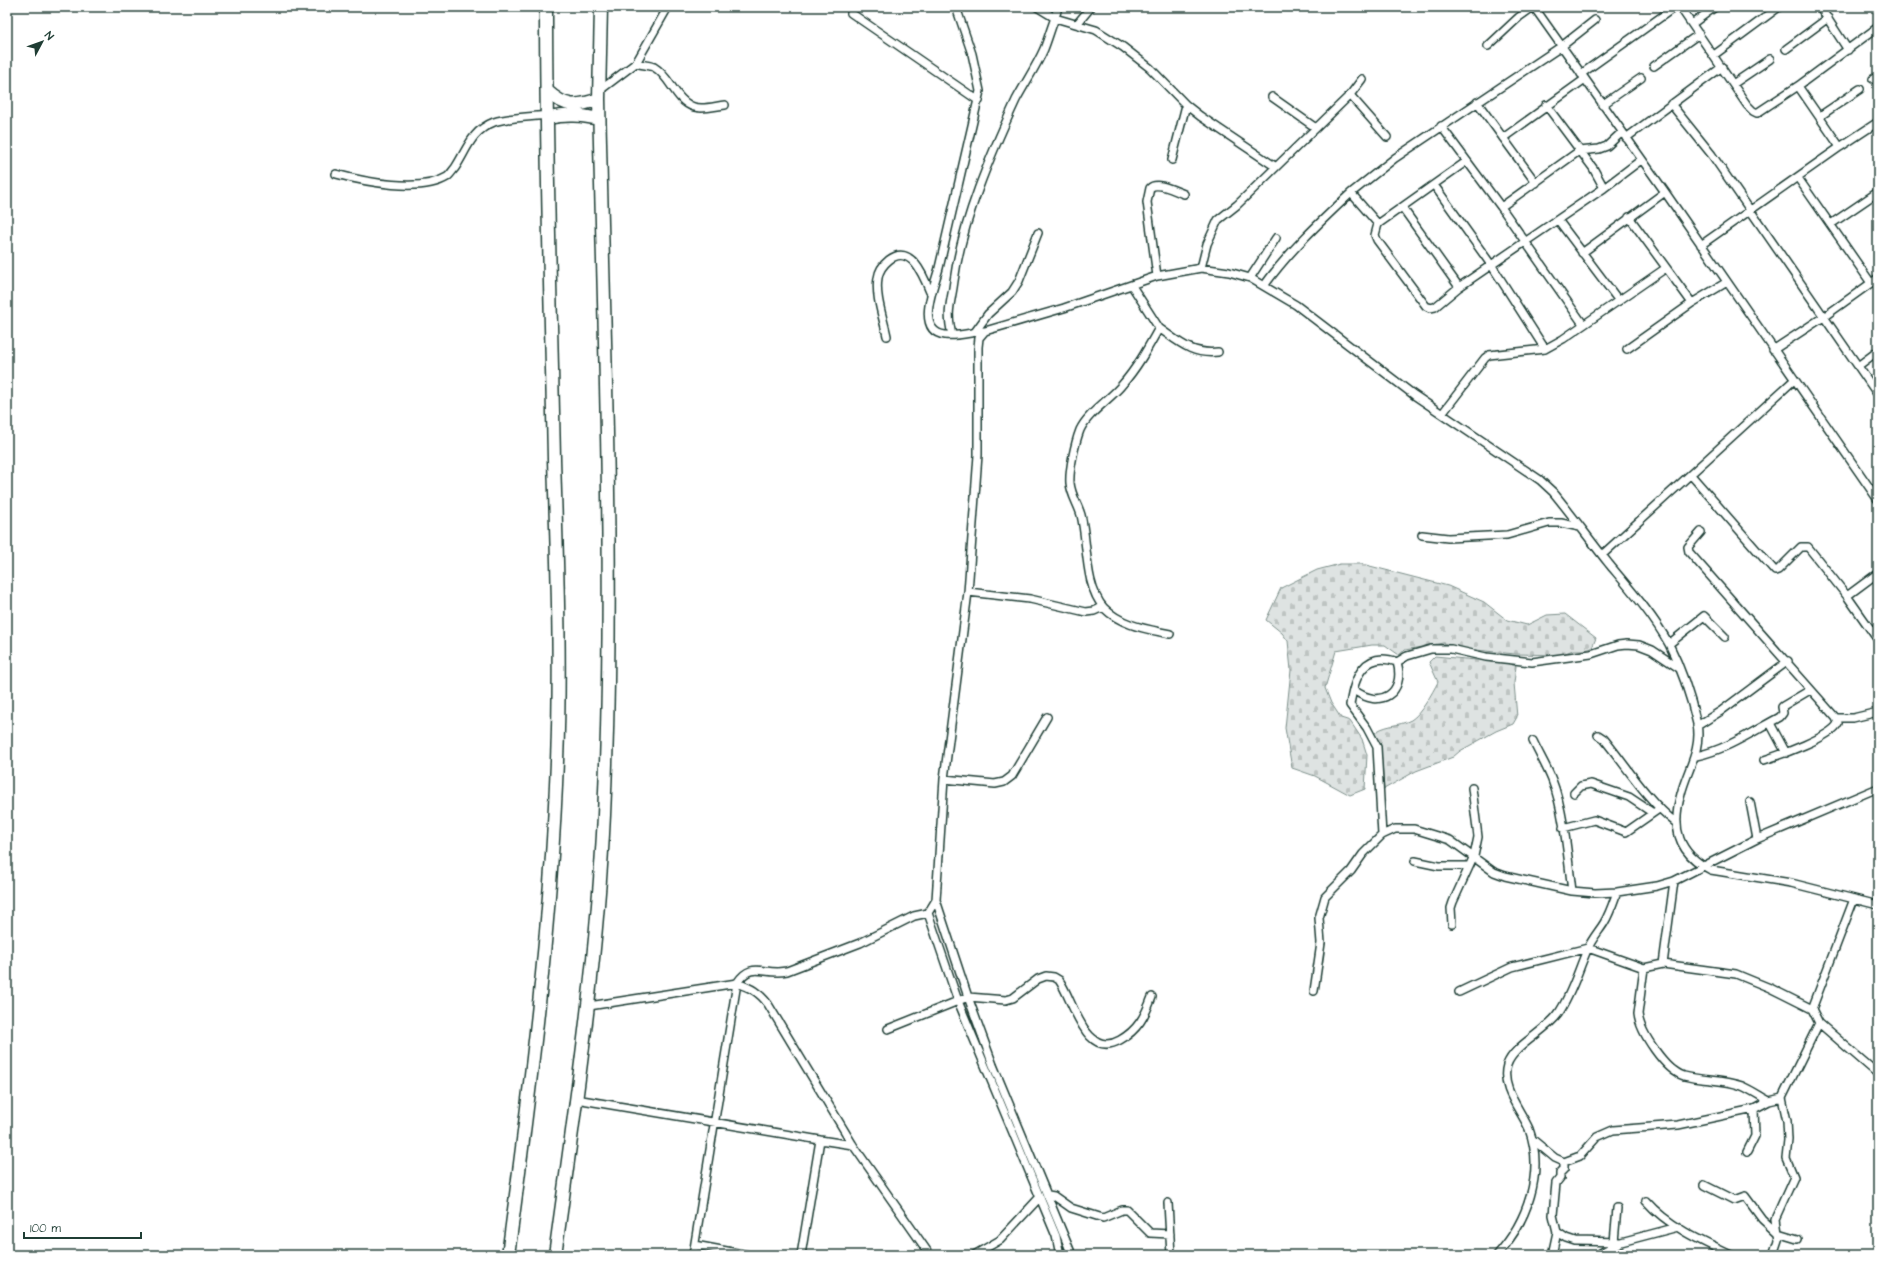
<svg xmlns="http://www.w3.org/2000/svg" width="1885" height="1262" viewBox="0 0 1885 1262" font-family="'Architects Daughter',sans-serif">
<defs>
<pattern id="cemetery-stones" width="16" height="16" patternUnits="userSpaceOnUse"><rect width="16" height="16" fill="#dee3e2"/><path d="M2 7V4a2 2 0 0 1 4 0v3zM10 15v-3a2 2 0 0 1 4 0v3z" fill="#bec4c2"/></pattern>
</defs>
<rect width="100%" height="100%" fill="#fff"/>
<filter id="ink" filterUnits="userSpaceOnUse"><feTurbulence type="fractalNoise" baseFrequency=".025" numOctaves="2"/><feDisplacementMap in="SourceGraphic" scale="8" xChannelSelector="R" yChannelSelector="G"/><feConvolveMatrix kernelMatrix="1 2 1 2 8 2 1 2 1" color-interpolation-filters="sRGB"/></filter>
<g filter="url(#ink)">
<path fill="url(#cemetery-stones)" stroke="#7e908b" d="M1340 564H1362L1448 586 1484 602 1507 620 1527 625 1547 615 1565 614 1596 638 1592 648 1585 650H1573L1560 655 1515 654 1466 649 1443 643 1405 650 1399 655 1385 645H1372L1336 651 1325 688 1331 703 1341 718 1350 721 1362 739 1367 755 1365 789 1350 795 1315 776 1292 768 1285 728 1291 670 1288 641 1282 633 1266 620 1281 588 1317 570Z
M1435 656 1506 663 1516 666 1514 683 1517 717 1513 724 1496 731 1460 751 1453 757 1416 771 1384 789 1381 753 1374 734C1381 725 1400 726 1411 720 1421 714 1432 693 1438 682L1429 662Z"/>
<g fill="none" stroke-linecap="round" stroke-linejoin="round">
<defs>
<path id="minor" d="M956 7 972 54 980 91 939 268C935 284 914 331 945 335 957 337 972 332 985 331
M1037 7 1055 18 1058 7
M1534 7 1665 192 1878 500
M1680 7 1747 105 1753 111 1757 113 1798 86 1878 27
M1820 7 1848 50
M851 13 979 101
M1077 24 1091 7
M1692 24 1715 7
M1488 46 1519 17 1533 7
M1786 49 1828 18
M1714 55 1779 7
M636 63C641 65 649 65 654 67 671 77 675 101 694 107 703 110 715 106 725 105
M1654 66 1699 34
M1581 74 1675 7
M1873 79 1878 76
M1733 84 1770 59
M1798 86 1840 147
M599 91 636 63 668 7
M1350 95 1387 137
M1272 97 1316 128
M1477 102 1536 183
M1671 104 1712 155 1878 395
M1546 105 1593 168 1604 188
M1602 105 1641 78
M1820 116 1860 89
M1441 126 1501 207 1583 324
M1503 138 1585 79
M1626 138 1722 67
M1172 160 1186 105
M1467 161 1378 224 1351 193 1395 158 1562 46 1595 20
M1276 167 1350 95 1362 79
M336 174C365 182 421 193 447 177 450 175 453 170 455 168 467 150 471 131 494 122 509 117 532 117 548 115
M1798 178 1871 283
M1434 185 1492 266 1545 349
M1402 207 1459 287
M1501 207 1579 151 1599 149 1607 146 1622 132
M1629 217 1692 303
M1558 220 1619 301
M1378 224 1375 235 1377 240 1426 306 1430 308 1435 307 1459 287 1604 188 1641 160
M1831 224 1878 192
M1701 245 1840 147 1878 122
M1582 253 1665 192
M1157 276 1147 202 1150 188C1157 181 1175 191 1184 194
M1250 278 1276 238
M1132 286 1159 328C1148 348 1137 368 1121 386 1110 399 1087 414 1080 430 1075 443 1069 470 1070 483 1071 495 1078 504 1081 515 1088 542 1084 586 1104 608 1122 626 1147 629 1170 634
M1264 286C1289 251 1320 222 1351 193
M1159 328C1179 342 1192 355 1218 352
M975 332 988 314 1012 292 1019 281 1038 233
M952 335C946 310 951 305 954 281 962 221 991 154 1016 100 1025 83 1036 67 1044 49 1048 39 1051 28 1055 18L1096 30 1123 47 1150 68 1186 105 1200 116 1276 167 1237 205 1218 220 1207 244 1201 268
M887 336C883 317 875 296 878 278 879 270 884 264 889 260 911 243 924 277 930 292
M1627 349 1692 303 1727 282
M1773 350 1825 316 1878 278
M1858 366 1878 351
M1442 414 1485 358 1489 355 1545 349 1563 339 1666 268
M1691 475 1775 571 1778 570 1801 547H1808L1847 596 1878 640
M1701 532 1688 547 1689 552 1836 718 1838 723C1832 737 1780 755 1764 760
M1422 535 1448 538 1507 535 1549 523H1561L1580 527
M1602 555 1794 380
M968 592 1030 599 1086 612 1094 611 1103 607
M1847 596 1878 573
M1669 644 1704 616 1725 637
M1397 662 1407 656 1431 649H1451L1486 657 1532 662 1591 654 1618 645 1627 644 1639 645 1652 650 1679 668
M1354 690C1380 710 1406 693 1397 662
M1836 718H1853L1878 712
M1770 723 1786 753
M1697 726 1721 711 1788 661
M1598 735 1604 739C1627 767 1647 800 1675 822
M1533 741C1539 754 1547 767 1552 780 1564 810 1568 859 1572 891
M1696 756C1726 750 1752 732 1780 717L1783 713 1782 707 1783 706 1810 690
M944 779 995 784 1004 782 1012 776 1047 717
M1574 793 1581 786 1591 784 1629 797 1653 813
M1750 802 1757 839
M1563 828 1594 820 1626 832 1659 809
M1382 835 1377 747 1367 728 1350 705C1354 678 1364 650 1397 662
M1415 861 1439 866H1469
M1674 881 1663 964 1736 974 1770 988 1812 1009 1819 1023 1878 1074
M928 913 958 1001 1056 1236 1060 1255
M1452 924 1451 908 1453 902 1474 856 1478 837 1472 788
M1644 968 1638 1014C1640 1032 1665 1070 1684 1076 1703 1081 1723 1079 1742 1086 1751 1090 1760 1096 1769 1101L1782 1098
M1314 991 1321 943 1319 918 1325 897 1351 871 1363 854 1382 835 1395 829H1414L1450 840 1494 872 1505 876 1572 891 1595 893 1617 892 1657 886 1674 881 1757 839 1878 788
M1459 992 1512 967 1588 948 1644 968 1663 964
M589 1006 737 983 693 1255
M1812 1009 1854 899
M888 1029 968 997 1006 1000 1013 998 1038 979 1046 976 1054 977 1059 980C1074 1001 1085 1060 1120 1040 1138 1030 1145 1016 1152 997
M576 1099 820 1140 801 1255
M1532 1139 1555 1158 1564 1162 1580 1156 1597 1137 1613 1130 1678 1125 1754 1109 1769 1101
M820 1140 853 1145
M1747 1152 1755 1136 1754 1109
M1564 1162V1169L1560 1173V1178L1556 1183 1553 1215 1557 1232 1566 1238 1575 1241 1621 1242
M1704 1185 1734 1200 1745 1196 1762 1219 1777 1233 1797 1239
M1048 1195 1054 1196 1071 1208 1103 1218 1122 1210H1127L1150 1233 1170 1234
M1646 1201C1668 1226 1701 1241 1731 1255
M1168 1203 1171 1255
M1614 1242 1617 1208
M695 1245 748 1255
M930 1255 853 1145 768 1004C759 992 751 988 737 983 752 960 764 976 787 971L860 943 914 916 928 913 936 900
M974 1255 1000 1240 1040 1197
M1072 1255 993 1065 968 997 936 900 944 779 968 592 978 455V347L979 338 985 331 1064 308 1157 276 1201 268 1229 272 1250 278 1296 305 1414 395 1540 480 1553 492C1572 515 1590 540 1609 564 1630 589 1653 615 1669 644 1681 668 1691 698 1697 724 1702 750 1687 770 1681 794 1671 828 1678 854 1711 870L1791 883 1878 905
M1497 1255C1527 1222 1545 1173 1529 1129 1521 1110 1500 1088 1507 1065 1514 1045 1545 1032 1558 1014 1572 994 1578 970 1588 948 1592 939 1599 931 1604 923 1610 913 1613 903 1617 892
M1552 1255 1557 1232
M1597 1255 1621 1242 1678 1227
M1773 1255 1778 1240 1775 1219 1794 1177 1786 1158 1788 1140 1787 1121 1782 1098 1819 1023"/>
<path id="trunk" d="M547 91C566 108 576 107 599 99
M548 118C567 114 581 115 599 119
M508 1255C530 1091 551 926 557 761 561 661 557 560 554 459 551 309 546 158 546 7
M555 1255C575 1109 597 963 604 815 615 577 604 337 599 99L601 7"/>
</defs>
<use href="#minor" stroke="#1f3d34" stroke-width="10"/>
<use href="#trunk" stroke="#1f3d34" stroke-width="15"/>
<use href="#minor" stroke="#fff" stroke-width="7"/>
<use href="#trunk" stroke="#fff" stroke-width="12"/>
</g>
</g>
<rect width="1885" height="1262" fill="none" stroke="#fff" stroke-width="24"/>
<rect x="12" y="12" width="1861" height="1238" fill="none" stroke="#1f3d34" stroke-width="1.5" filter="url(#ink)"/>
<g transform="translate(42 42) rotate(49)" stroke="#ffffff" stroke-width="3" paint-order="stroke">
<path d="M0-3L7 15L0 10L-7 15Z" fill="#1f3d34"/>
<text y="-6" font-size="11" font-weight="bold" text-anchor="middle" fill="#1f3d34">N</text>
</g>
<path d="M24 1232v6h117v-6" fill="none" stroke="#1f3d34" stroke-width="2"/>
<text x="30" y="1232" font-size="12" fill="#1f3d34" stroke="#ffffff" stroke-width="3" paint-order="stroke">100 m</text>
</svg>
